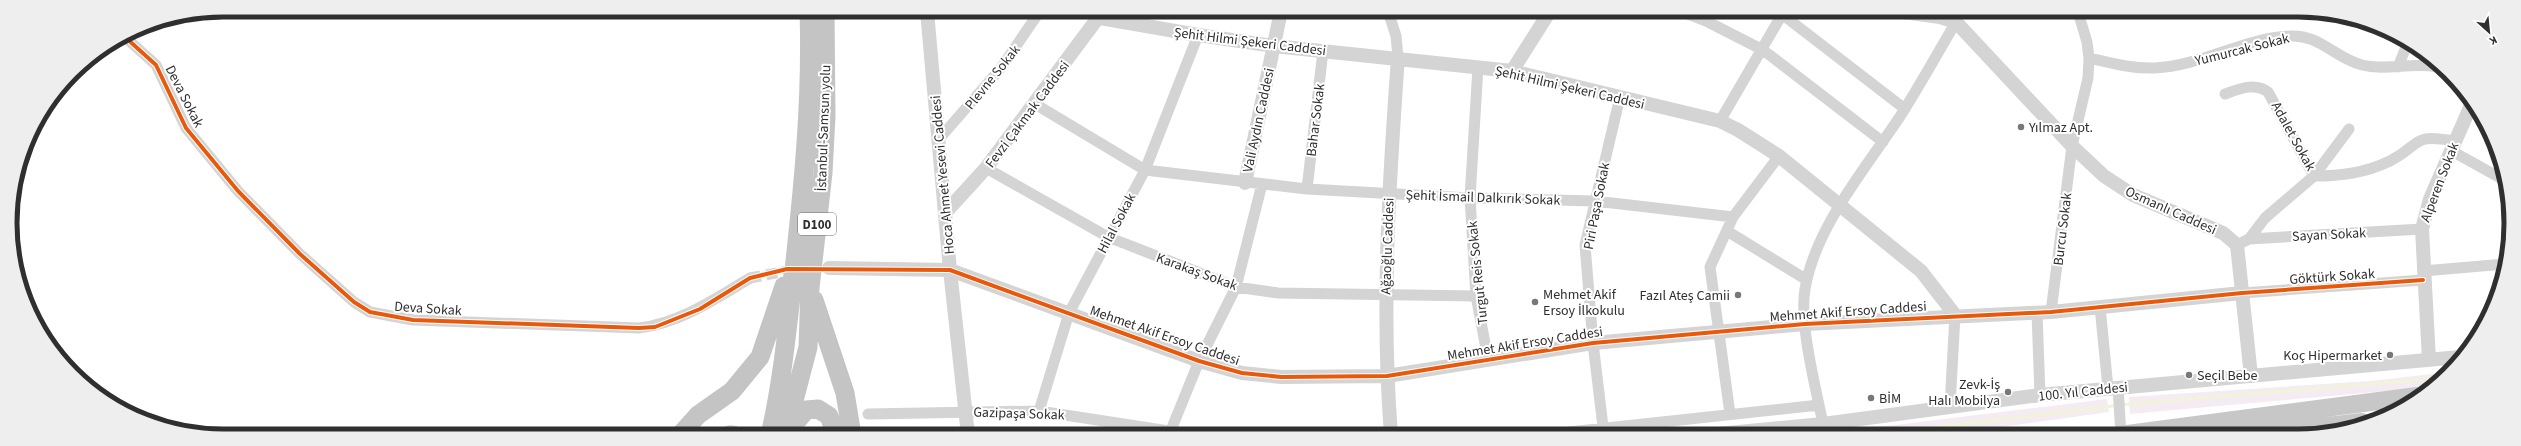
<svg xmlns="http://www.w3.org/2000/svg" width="2521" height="446" viewBox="0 0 2521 446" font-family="'Source Sans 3',sans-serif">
<rect width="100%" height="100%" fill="#fff"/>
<path fill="#f5ebf3" d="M2450 372 2431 387 2130 414 2129 397 2370 381Z
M2107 399 2109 412 1944 435H1813Z"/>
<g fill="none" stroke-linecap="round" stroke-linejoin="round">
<path stroke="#f1f4d7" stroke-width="3" d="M1872 435 2129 404 2442 378"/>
<path stroke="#d5d5d5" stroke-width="11" stroke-dasharray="11 5.5" stroke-linecap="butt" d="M750 278 798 269"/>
<path stroke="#d4d4d4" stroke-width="11" d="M1388 11 1396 36 1398 57
M1680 11 1708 22 1763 50 1883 142
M1783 15 1905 109
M125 37 156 65 186 128 238 191 300 254 354 302 370 312 413 320 639 328C680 323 715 299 750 278
M2089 58C2111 63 2133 69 2155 68 2201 66 2244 38 2290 36 2319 34 2335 58 2362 65 2386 71 2412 62 2437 67
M1478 67 1470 198 1476 296 1488 359
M2398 67 2408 42
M2225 94C2239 89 2255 82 2268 92L2314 176C2341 176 2365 173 2390 161 2422 145 2410 133 2454 141
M1035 104 1145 170 1307 189 1470 198 1595 201 1733 217
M1720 121 1784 11
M939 139 1001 68 1040 11
M2450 150 2504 180
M986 168 1108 237 1236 287 1278 293 1476 296
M1307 189 1323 51
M1727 231 1807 280
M2249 239 2265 218 2314 176 2349 129
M2237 245 2249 239 2422 229
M2423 271 2505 264
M2242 293 2423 280
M2100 307 2108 388
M2051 312 2072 146 2088 78 2089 58 2087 42 2078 12
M2037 313 2040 395
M2118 387 2121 435
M1950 406 1955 315
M1039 411 1069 313 1145 170 1198 35
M868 414 1039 411 1169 431
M1730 414 1710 267 1733 217 1779 156
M1823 424C1816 388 1799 325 1805 289 1815 228 1865 169 1899 118 1919 87 1937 54 1956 22
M1169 435 1199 361 1236 287 1262 184
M1541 435 1819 405
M1604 435 1593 343 1585 245 1620 97"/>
<path stroke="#d4d4d4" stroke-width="14" d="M927 11 950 270 968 435
M1093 11 1100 18 1198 35 1274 46 1512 71 1720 121 1738 130 1779 156 1921 271 1955 315
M1896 11 1940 17 1956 22 2072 146 2104 176 2133 195 2223 233 2237 245 2251 376
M1512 71 1550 11
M1245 183 1281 11
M945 213 986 168 1103 11
M829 268 950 270 1199 361 1242 373 1281 377 1387 376 1593 343 1805 324 2051 312 2242 293
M2429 360 2422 229 2430 199 2472 103
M1391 435C1381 309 1389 183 1398 57
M1706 435 1823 424 2040 395 2460 357"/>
<path stroke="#c7c7c7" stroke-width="18" d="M2120 435 2417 396
M2249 435 2362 422"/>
<path stroke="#c4c4c4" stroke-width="19" d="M814 300 845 393 852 435
M789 430 806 410 818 409 829 416 836 435
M680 435 698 415 732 391 760 357 784 286
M729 435H733
M770 435C782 383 787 331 793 279 803 189 812 101 809 11
M785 435 808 347 810 288 823 173 826 116 825 11"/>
<defs>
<path id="cycleway" d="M125 37 156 65 186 128 238 191 300 254 354 302 370 312 413 320 639 328 655 327 700 309 750 278 787 269 950 270 1199 361 1242 373 1281 377 1387 376 1593 343 1805 324 2051 312 2242 293 2423 280"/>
</defs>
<use href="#cycleway" stroke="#fff" stroke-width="6"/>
<use href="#cycleway" stroke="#e8590c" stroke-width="4"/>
</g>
<g fill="#787878" stroke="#fff" stroke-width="1.5">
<circle cx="2021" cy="127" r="4"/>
<circle cx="1738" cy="295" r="4"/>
<circle cx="1535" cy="302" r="4"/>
<circle cx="2390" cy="355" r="4"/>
<circle cx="2189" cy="375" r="4"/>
<circle cx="2008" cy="392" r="4"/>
<circle cx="1871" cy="398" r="4"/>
</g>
<g text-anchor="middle" stroke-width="4" stroke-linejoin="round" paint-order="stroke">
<rect fill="#fff" stroke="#6d6d6d" stroke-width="1" x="798" y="213" width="38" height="22" rx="3"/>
<g font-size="13" font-weight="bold" fill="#2f2f2f">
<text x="817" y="229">D100</text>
</g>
<g font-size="14" fill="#2f2f2f" stroke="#fff">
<text transform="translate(1250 41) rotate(7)" y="5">Şehit Hilmi Şekeri Caddesi</text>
<text transform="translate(2242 49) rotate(-14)" y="5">Yumurcak Sokak</text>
<text transform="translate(992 77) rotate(-51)" y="5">Plevne Sokak</text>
<text transform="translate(1570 87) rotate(13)" y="5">Şehit Hilmi Şekeri Caddesi</text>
<text transform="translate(185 96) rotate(63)" y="5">Deva Sokak</text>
<text transform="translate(1027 114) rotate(-53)" y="5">Fevzi Çakmak Caddesi</text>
<text transform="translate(1258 120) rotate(-78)" y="5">Vali Aydın Caddesi</text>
<text transform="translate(1315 120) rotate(-83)" y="5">Bahar Sokak</text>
<text transform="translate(823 128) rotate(-88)" y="5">İstanbul-Samsun yolu</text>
<text transform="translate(2294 136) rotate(61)" y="5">Adalet Sokak</text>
<text transform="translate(942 175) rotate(-95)" y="5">Hoca Ahmet Yesevi Caddesi</text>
<text transform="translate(2439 182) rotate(-69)" y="5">Alperen Sokak</text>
<text transform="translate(1483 197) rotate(2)" y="5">Şehit İsmail Dalkırık Sokak</text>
<text transform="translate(1596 206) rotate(-79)" y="5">Piri Paşa Sokak</text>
<text transform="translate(2171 210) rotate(24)" y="5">Osmanlı Caddesi</text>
<text transform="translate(1116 223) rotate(-62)" y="5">Hilal Sokak</text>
<text transform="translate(2062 229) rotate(-83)" y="5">Burcu Sokak</text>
<text transform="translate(2329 234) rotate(-3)" y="5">Sayan Sokak</text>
<text transform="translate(1387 246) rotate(-88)" y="5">Ağaoğlu Caddesi</text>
<text transform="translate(1197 271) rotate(20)" y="5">Karakaş Sokak</text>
<text transform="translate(1477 273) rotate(-96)" y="5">Turgut Reis Sokak</text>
<text transform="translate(2332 276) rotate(-4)" y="5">Göktürk Sokak</text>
<text transform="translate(428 308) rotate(4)" y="5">Deva Sokak</text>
<text transform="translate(1848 311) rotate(-4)" y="5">Mehmet Akif Ersoy Caddesi</text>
<text transform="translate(1165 335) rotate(19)" y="5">Mehmet Akif Ersoy Caddesi</text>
<text transform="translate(1525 343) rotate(-9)" y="5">Mehmet Akif Ersoy Caddesi</text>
<text transform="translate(2083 391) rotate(-6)" y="5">100. Yıl Caddesi</text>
<text transform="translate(1019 413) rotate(2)" y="5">Gazipaşa Sokak</text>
</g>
<g font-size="14" fill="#2f2f2f" stroke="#fff" text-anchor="start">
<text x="2029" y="132">Yılmaz Apt.</text>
<text x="1543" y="299">Mehmet Akif<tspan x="1543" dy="16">Ersoy İlkokulu</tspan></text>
<text x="1730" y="300" text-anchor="end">Fazıl Ateş Camii</text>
<text x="2382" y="360" text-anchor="end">Koç Hipermarket</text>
<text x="2197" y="380">Seçil Bebe</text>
<text x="2000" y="389" text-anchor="end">Zevk-İş<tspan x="2000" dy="16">Halı Mobilya</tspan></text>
<text x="1879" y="403">BİM</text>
</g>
</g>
<path d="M0 0H2521V446H0ZM223 17H2298A206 206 0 0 1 2504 223V223A206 206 0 0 1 2298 429H223A206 206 0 0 1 17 223V223A206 206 0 0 1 223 17Z" fill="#eee" fill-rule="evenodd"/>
<path fill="none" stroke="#2f2f2f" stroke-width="5" d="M223 17H2298A206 206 0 0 1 2504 223V223A206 206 0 0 1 2298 429H223A206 206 0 0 1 17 223V223A206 206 0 0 1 223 17Z"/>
<g transform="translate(2489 32) rotate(153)" stroke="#ffffff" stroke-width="3" paint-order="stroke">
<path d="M0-3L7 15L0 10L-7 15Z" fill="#2f2f2f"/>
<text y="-6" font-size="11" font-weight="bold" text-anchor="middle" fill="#2f2f2f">K</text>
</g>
</svg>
